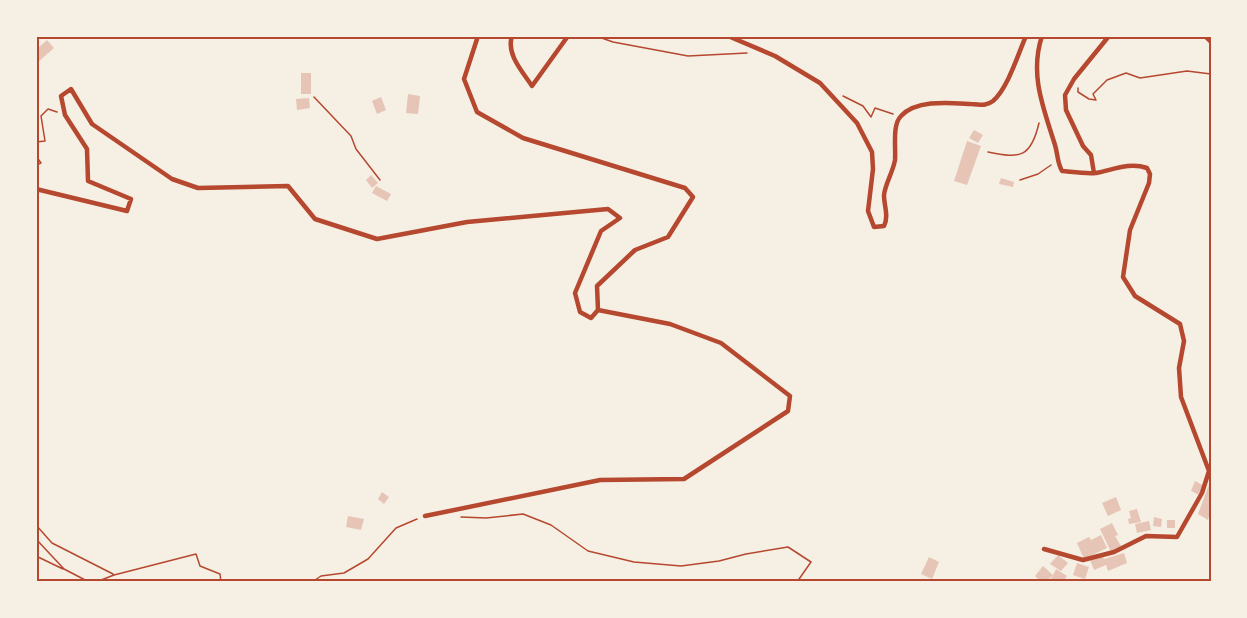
<svg xmlns="http://www.w3.org/2000/svg" width="1247" height="618" viewBox="0 0 1247 618" font-family="Barlow,sans-serif">
<rect width="100%" height="100%" fill="#f6efe4"/>
<path fill="#e6c5b7" d="M47 40 54 48 38 62 36 60V50Z
M301 73H311V94H301Z
M408 94 420 96 418 114 406 113Z
M381 97 386 110 377 114 372 101Z
M309 98 310 108 297 110 296 99Z
M974 130 983 135 978 143 969 138Z
M967 141 981 146 967 185 954 181Z
M371 175 378 183 372 188 366 180Z
M1001 178 1014 182 1013 187 999 184Z
M376 186 391 194 387 201 372 193Z
M1211 479V509L1208 520 1198 514Z
M1195 481 1204 486 1199 495 1191 491Z
M382 492 389 497 384 504 378 499Z
M1116 497 1121 510 1108 516 1102 503Z
M1137 509 1141 522 1129 524 1128 519 1131 518 1129 511Z
M348 516 364 519 361 530 346 527Z
M1154 517 1162 519 1161 527 1153 526Z
M1167 520H1175V528H1167Z
M1149 521 1151 530 1137 533 1135 524Z
M1112 523 1118 535 1115 536 1121 546 1111 552 1100 529Z
M1101 535 1107 548 1084 559 1077 543 1089 537 1091 540Z
M1124 553 1127 563 1108 571 1106 565 1094 570 1090 560 1103 556 1104 559Z
M1058 555 1068 563 1061 571 1050 564Z
M929 557 939 562 932 579 921 574Z
M1077 563 1089 567 1085 579 1073 575Z
M1043 566 1053 575 1056 569 1067 576 1063 582 1050 580 1053 575 1046 582H1041L1035 576Z"/>
<g fill="none" stroke-linecap="round" stroke-linejoin="round">
<path stroke="#b5482f" stroke-width="1.5" d="M596 36 613 42 688 56 747 53
M1078 88V92L1089 99 1096 100 1093 94 1107 80 1126 73 1140 78 1187 71 1211 74
M843 96 863 106 871 117 875 108 893 114
M314 97 351 136 356 149 380 180
M36 142 45 141 41 116 48 109 57 112
M988 152C1021 159 1031 157 1039 123
M36 156 41 163 36 165
M1020 180 1038 174 1051 165
M461 517 486 518 523 514 551 525 588 551 634 562 681 566 719 561 746 554 788 547 811 562 797 582
M36 525 52 543 113 574
M36 539 64 569 89 582
M36 556 63 569
M96 582 114 575 196 554 200 566 220 574 221 582
M312 582 321 576 344 573 368 559 396 528 417 519"/>
<path stroke="#b5482f" stroke-width="4.5" d="M512 36C506 54 522 71 532 86L568 36
M728 36 775 56 820 83 857 123 872 152 873 169 868 211 874 227 884 226C889 216 884 206 884 195 885 184 893 172 895 160 896 147 892 125 901 116 917 99 951 103 971 104 980 104 985 107 993 101 1008 88 1018 54 1026 36
M1042 36C1029 75 1044 109 1055 145 1058 155 1057 162 1062 171 1073 172 1085 174 1096 173 1113 170 1129 162 1147 168L1150 174 1149 183 1130 230 1123 277 1135 296 1180 324 1184 341 1179 368 1181 397 1209 471 1202 493 1177 537 1146 536 1114 552 1083 560 1044 549
M1205 36 1211 42
M1094 173 1091 155 1083 146 1066 110 1065 95 1074 79 1109 36
M36 189 127 211 131 199 88 181 87 149 65 115 61 96 71 89 92 124 172 179 198 188 288 186 315 219 377 239 467 222 608 209 620 218 601 231 575 293 580 312 591 318 598 310 597 286 635 250 668 237 693 197 685 188 523 138 477 112 464 79 478 36
M425 516 600 480 684 479 788 411 790 396 721 343 670 324 598 310"/>
</g>
<rect width="1247" height="618" fill="none" stroke="#f6efe4" stroke-width="75"/>
<rect x="38" y="38" width="1172" height="542" fill="none" stroke="#b5482f" stroke-width="2"/>
</svg>
